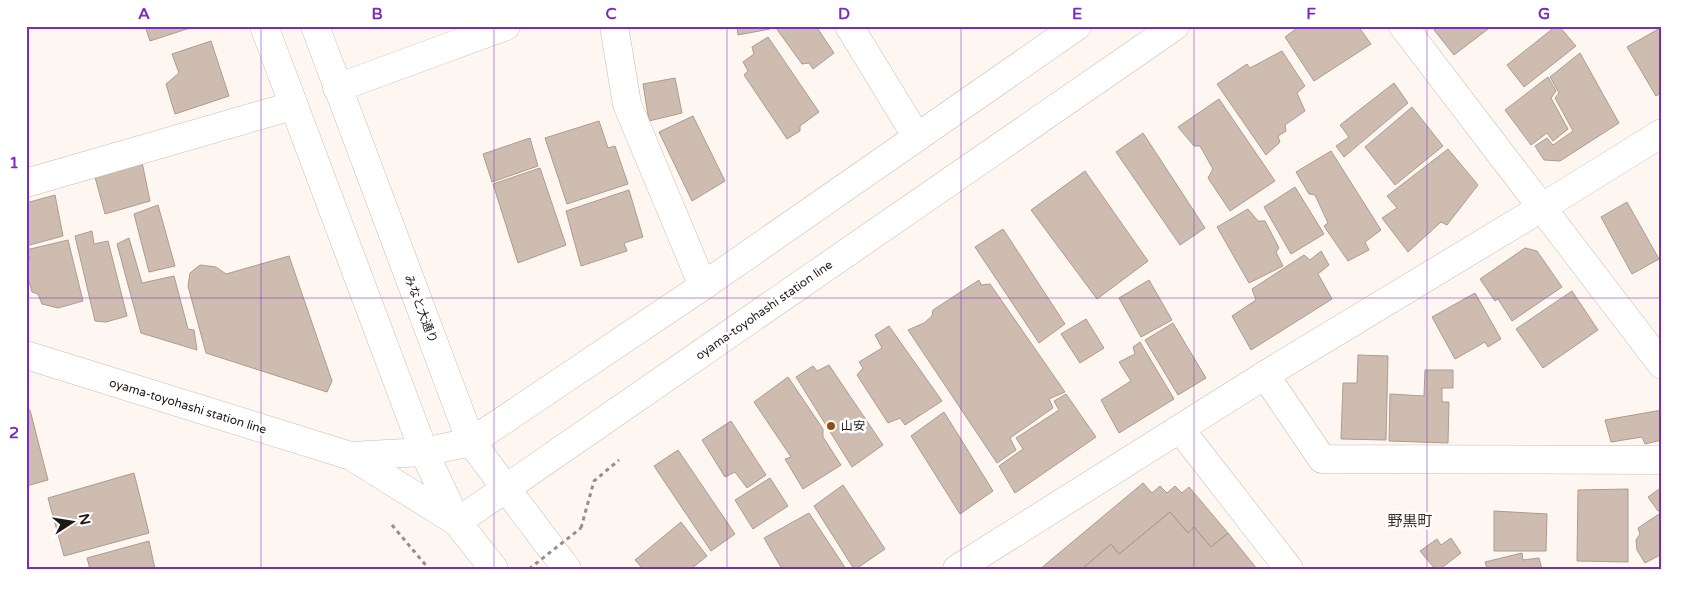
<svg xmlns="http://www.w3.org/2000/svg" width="1688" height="595" viewBox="0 0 1688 595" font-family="'Varela Round','Noto Sans JP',sans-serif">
<rect width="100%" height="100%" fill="#fef6f1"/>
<path fill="#cdbcaf" stroke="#ac9c8f" d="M145 26H196L150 41Z
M737 26H770V29L738 35Z
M778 26H816L834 53 813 69 809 63 802 64 776 28Z
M1300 26H1358L1371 44 1314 81 1285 37Z
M1439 26H1492L1454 55 1434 30Z
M1556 26H1559L1576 46 1524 87 1507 65Z
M1662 27V92L1656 96 1627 47Z
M768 37 819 112 800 126V131L787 139 744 75 748 71 743 62 754 54 752 47Z
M211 41 229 96 175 114 166 84 179 73 172 54Z
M1282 51 1305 86 1297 93 1305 111 1285 125 1286 131 1278 136 1280 142 1266 155 1217 84 1247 64 1250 68Z
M1580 53 1619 123 1560 161 1544 160 1535 146 1547 138 1553 145 1573 131 1555 98 1559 93 1550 77Z
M1548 77 1556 91 1551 98 1568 129 1553 141 1547 133 1531 145 1505 110Z
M675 78 682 113 649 121 643 84Z
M1394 83 1408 103 1344 157 1336 146 1349 137 1340 125Z
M1219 99 1275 181 1230 211 1208 178 1213 169 1200 146H1194L1178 127Z
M1412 107 1443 146 1395 185 1365 147Z
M693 116 725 181 692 201 659 132Z
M599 121 608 148 615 146 628 184 567 204 545 138Z
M1143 133 1205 228 1180 245 1116 152Z
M530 138 538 166 492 182 483 154Z
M1448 149 1478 185 1447 225 1441 222 1408 252 1382 218 1397 208 1387 196Z
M1331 151 1381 230 1365 242 1369 250 1348 261 1324 226 1328 223 1315 195 1309 194 1296 172Z
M142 162 150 201 105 214 95 177Z
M540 168 566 245 518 263 493 184Z
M1085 171 1148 261 1097 299 1031 210Z
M1295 187 1324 234 1291 254 1264 207Z
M629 190 643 237 624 243 627 251 581 266 566 211Z
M55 195 63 236 26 246V203Z
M1627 202 1659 259 1632 274 1601 217Z
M158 205 175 266 149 272 134 214Z
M1248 209 1258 221H1265L1279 248 1276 252 1283 266 1249 283 1217 227Z
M1003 229 1065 324 1039 343 975 247Z
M92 231 94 244 108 241 127 316 106 322 95 321 75 236Z
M129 238 142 283 174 276 188 329 194 330 197 350 141 333 117 244Z
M68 240 83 301 58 308 42 304 38 294 32 292 26 271V261L30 259 26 250Z
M1525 248 1537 251 1562 287 1512 321 1498 299 1495 301 1480 279Z
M1321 251 1329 265 1318 274 1332 299 1251 350 1232 316 1256 300 1252 289 1304 255 1310 260Z
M289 256 332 381 327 392 206 353 188 286 190 273 200 265 216 267 226 274Z
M979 280 981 285 990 284 1065 392 1049 399 1053 408 1010 438 1016 450 997 463 908 330 924 323 932 316 933 310Z
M1149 280 1172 320 1141 337 1119 298Z
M1572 291 1598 330 1543 368 1516 329Z
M1475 293 1501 339 1488 347 1485 342 1455 359 1432 317Z
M1086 319 1104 348 1080 363 1061 334Z
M1173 323 1206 378 1178 395 1145 340Z
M889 326 942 401 905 425 900 418 888 423 857 375 863 368 859 362 882 348 875 335Z
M1140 342 1174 399 1119 433 1101 400 1131 381 1119 362 1135 354 1133 347Z
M1358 355 1388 356 1386 440 1341 439 1343 383H1357Z
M829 365 883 445 852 467 796 377 813 366 817 371Z
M1425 370H1453V388H1442V402H1449L1448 443 1389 441 1390 394 1424 396Z
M788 377 823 429V437L841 465 803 489 785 459 791 457 754 402Z
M1066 394 1096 437 1015 493 999 466 1023 449 1016 438 1059 410 1054 401Z
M26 410H30L48 480 26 486Z
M1662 410V440L1645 444 1642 437 1611 442 1605 420Z
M944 412 993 491 960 514 911 436Z
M731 421 766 475 747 488 735 472 725 477 702 440Z
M678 450 735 534 711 551 654 466Z
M134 473 149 533 64 556 48 498Z
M770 478 788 506 753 529 735 500Z
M1143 483 1152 493 1160 486 1167 493 1175 486 1182 493 1189 487 1228 533 1211 547 1194 527 1188 533 1170 512 1119 554 1111 544 1082 569H1040Z
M843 485 885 549 856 569H854L814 506Z
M1662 487V508L1658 511 1648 497Z
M1628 489V562L1577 561 1578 490Z
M1494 511 1547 514 1546 551H1494Z
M1170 512 1188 533 1194 527 1211 547 1228 533 1257 569H1082L1111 544 1119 554Z
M1662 512V554L1645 563 1637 550 1636 540 1640 534 1638 528Z
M809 513 846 569H782L764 538Z
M681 522 707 556 691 569H643L635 560Z
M1451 538 1461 553 1440 569H1435L1420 551 1437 539 1441 545Z
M149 541 155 569H90L87 558Z
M1522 553 1523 560 1539 558 1542 569H1487L1485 562Z"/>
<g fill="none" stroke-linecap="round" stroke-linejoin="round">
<defs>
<path id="minor" d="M614 26 627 104 703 286
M849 26 917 137
M1403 26 1662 365
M337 88 506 26
M26 183 292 106
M1541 208 1662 133
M1265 375 1322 459 1662 460
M1180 429 1289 569"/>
<path id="tertiary" d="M264 26 424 452 457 522 494 569
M315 26 471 442 567 569
M957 569 1265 375 1541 208"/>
<path id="secondary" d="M26 355 351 456 457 522 1175 26
M351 456 424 452 471 442 703 286 1077 26"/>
</defs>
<use href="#minor" stroke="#cdbcaf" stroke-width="29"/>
<use href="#tertiary" stroke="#cdbcaf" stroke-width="29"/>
<use href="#secondary" stroke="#cdbcaf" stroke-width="29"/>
<path stroke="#958e89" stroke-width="3" stroke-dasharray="4 4" stroke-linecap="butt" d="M392 525 429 569
M581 528 594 481 619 460"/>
<use href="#minor" stroke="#fff" stroke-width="28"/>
<use href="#tertiary" stroke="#fff" stroke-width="28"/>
<use href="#secondary" stroke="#fff" stroke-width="28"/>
<path stroke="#958e89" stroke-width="3" stroke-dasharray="4 4" stroke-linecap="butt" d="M529 569 581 528"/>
</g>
<path fill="none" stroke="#7b2cbf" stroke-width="1" stroke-opacity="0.55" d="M261 26V569M494 26V569M727 26V569M961 26V569M1194 26V569M1427 26V569M26 298H1662"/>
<circle fill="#8e5113" stroke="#fff" stroke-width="2" cx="831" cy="426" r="5"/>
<g text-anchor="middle" stroke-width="5" stroke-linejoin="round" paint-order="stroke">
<g font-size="12" fill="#1f1914" stroke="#fff">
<text transform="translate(421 309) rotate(69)" y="4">みなと大通り</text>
<text transform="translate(764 310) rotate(-35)" y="4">oyama-toyohashi station line</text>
<text transform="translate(188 406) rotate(17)" y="4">oyama-toyohashi station line</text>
</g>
<g font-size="12" fill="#1f1914" stroke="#fff" text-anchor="start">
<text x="841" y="430">山安</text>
</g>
<g font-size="15" fill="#382b21" stroke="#fff">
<text x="1410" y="526">野黒町</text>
</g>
</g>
<rect width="1688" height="595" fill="none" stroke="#ffffff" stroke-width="55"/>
<g transform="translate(72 522) rotate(78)" stroke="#ffffff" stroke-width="4" paint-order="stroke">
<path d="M0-4L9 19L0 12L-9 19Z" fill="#1f1914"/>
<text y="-8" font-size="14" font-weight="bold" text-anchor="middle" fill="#1f1914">N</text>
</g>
<rect x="28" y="28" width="1632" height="540" fill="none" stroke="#7b2cbf" stroke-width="2"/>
<g font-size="16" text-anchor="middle" font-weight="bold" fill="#7b2cbf">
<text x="144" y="19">A</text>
<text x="377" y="19">B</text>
<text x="611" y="19">C</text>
<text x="844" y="19">D</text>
<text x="1077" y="19">E</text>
<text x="1311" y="19">F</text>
<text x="1544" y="19">G</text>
<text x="14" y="168">1</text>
<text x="14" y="438">2</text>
</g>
</svg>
